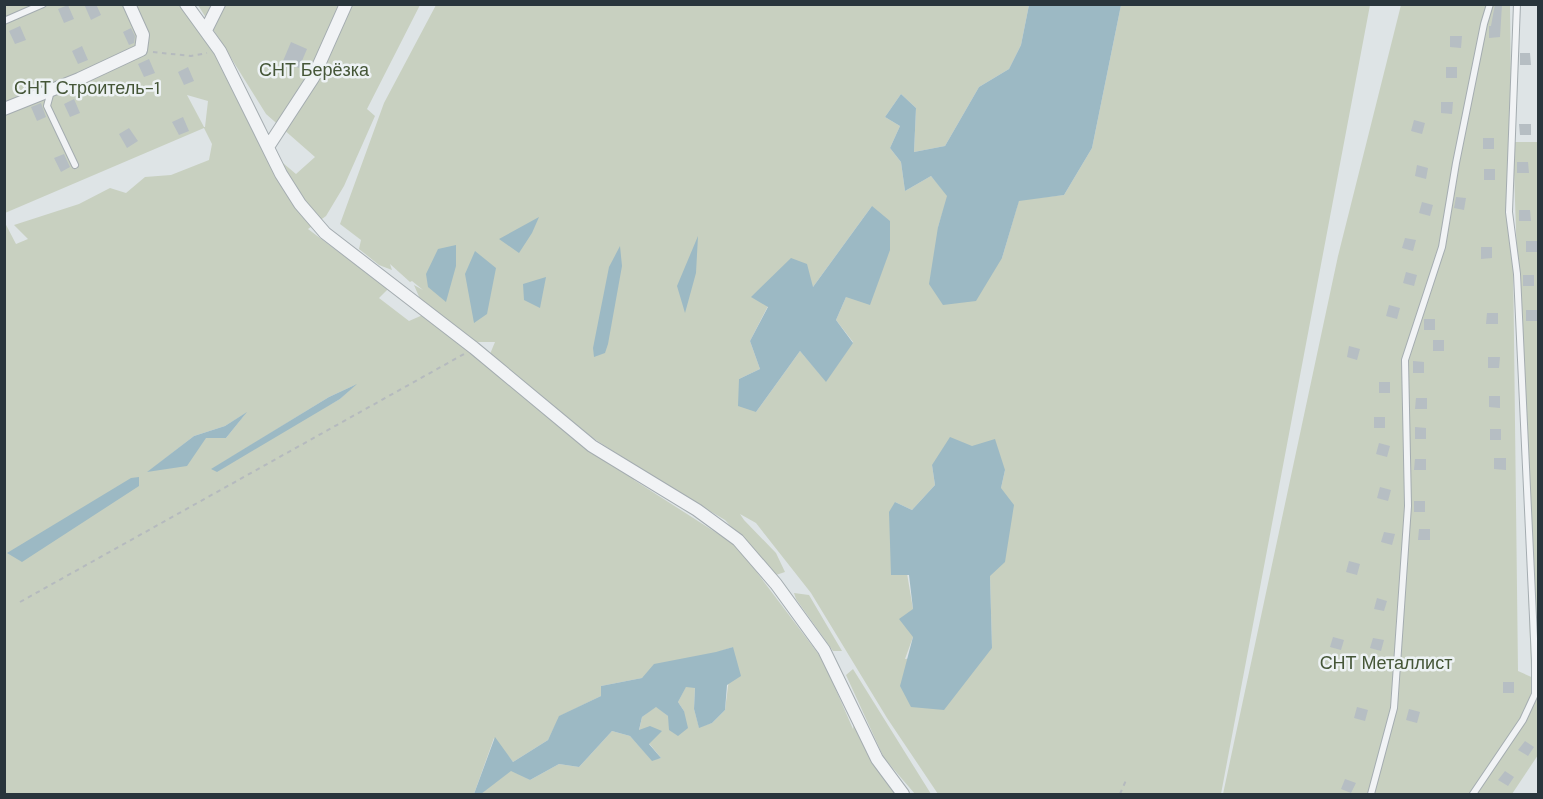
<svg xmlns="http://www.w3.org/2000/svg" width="1543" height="799" viewBox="0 0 1543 799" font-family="'DM Sans',sans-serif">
<rect width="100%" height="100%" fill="#dee4e6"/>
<path fill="#c8d0c0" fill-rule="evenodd" d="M5 5H182L204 32 265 148 296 174 315 157 266 114 198 5H420L367 109 375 116 344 186 326 216 308 229 388 289 379 298 409 321 425 314 503 380 569 430 639 479 634 480 737 546 823 660 853 729 854 723 900 794H480L511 770 530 780 559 764 579 767 612 731 630 736 652 760 661 758 639 731 642 717 656 706 668 716 684 711 678 702 686 686 695 687 694 709 699 727 712 723 725 710 733 647 642 678 601 686V696L560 716 548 740 513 762 494 738 474 794H5L4 221 16 244 28 239 14 225 79 204 110 188 126 193 145 177 171 175 209 160 212 144 204 128 5 213ZM187 95 208 101 205 127H204ZM355 385 340 399 212 469 329 397ZM246 413 226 438 206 437 148 472 194 436 225 426Z
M436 5H1029L1021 45 1009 69 979 87 945 146 914 152 916 108 901 94 885 117 900 126 890 148 901 162 905 191 931 176 948 196 938 227 1002 258 1019 200 1064 195 1092 148 1121 5H1370L1221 794H938L887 718 811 593 756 523 740 514 744 520 776 553 785 572 776 575 725 520 656 479 593 438 490 354 495 342H476L460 333 420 299 414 285 423 290 412 281 410 282 390 264 392 270 379 265 359 249 361 240 340 224 384 103ZM872 206 846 297 836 320 853 342 826 381 800 351 756 412 739 379 760 369 750 341 768 306 752 297 813 287ZM932 465 1005 470 1001 488 990 576 992 648 905 659 913 637V609L895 502 912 510 935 485Z
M1401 5H1510L1518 671 1538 680V755L1512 794H1223L1338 256Z
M1513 142H1538V673L1531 670Z
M794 593 809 595 842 651H833L796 599Z
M853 669 931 794H915L884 758 846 675Z"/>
<path fill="#9cb9c4" d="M1029 5H1121L1092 148 1064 195 1019 201 1002 258 976 301 943 305 929 284 938 227 947 196 931 176 905 191 901 162 890 148 900 126 885 117 901 94 916 108 914 152 945 146 979 87 1009 69 1021 45Z
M872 206 890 221V250L870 305 846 297 836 320 853 343 826 382 800 351 756 412 738 406 739 379 760 369 750 341 768 307 751 297 791 258 807 264 813 287Z
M539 217 532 233 519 253 499 239Z
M698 236 696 273 685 313 677 286Z
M456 245V266L446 302 428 287 426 274 438 249Z
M620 246 622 266 608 344 605 353 594 357 593 348 609 267Z
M475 251 496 268 487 314 474 323 465 274Z
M546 277 540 308 524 300 523 284Z
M357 384 340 399 217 472 211 469 329 397Z
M247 412 226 438H206L187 466 147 472 194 436 225 426Z
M950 437 972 446 995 439 1005 470 1001 488 1014 505 1005 562 990 576 992 648 944 710 911 707 900 686 913 637 899 619 913 609 909 575H891L889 512 895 502 912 510 935 485 932 465Z
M139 477V486L22 562 7 553 131 478Z
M733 647 741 676 727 685 725 710 712 723 699 728 694 709 695 688 686 687 678 702 684 711 688 728 678 736 669 730 668 716 656 707 642 717 639 730 650 726 662 731 649 744 661 758 652 761 630 736 612 731 579 767 559 764 530 780 511 771 481 794H474L495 737 513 762 548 740 559 716 601 696V686L642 678 654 664 716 652Z"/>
<path fill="#b6bec3" d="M84 4H96L101 15 91 20Z
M1495 4H1502L1500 37 1489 38V26H1491Z
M68 5 74 19 64 23 58 9Z
M20 26 26 40 15 44 9 31Z
M131 28 135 36 134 43 129 45 123 32Z
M1450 36H1462L1461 48 1450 47Z
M291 42 307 49 299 68 283 61Z
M82 46 88 60 78 64 72 51Z
M1520 53H1530L1531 65H1520Z
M149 59 155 73 144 77 138 64Z
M188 67 194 81 184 85 178 72Z
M1446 67H1457V78H1446Z
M74 99 80 113 70 117 64 104Z
M1441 102H1453L1452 114 1441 113Z
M41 103 46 117 37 121 31 107Z
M183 117 189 131 179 135 172 122Z
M1414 120 1425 123 1422 134 1411 131Z
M1519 124H1531V135H1520Z
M129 128 138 141 127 148 119 134Z
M1483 138H1494V149H1483Z
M64 154 70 167 61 172 54 158Z
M1517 162H1528L1529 173H1517Z
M1417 165 1428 168 1426 179 1415 176Z
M1484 169H1495V180H1484Z
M1456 197 1466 198 1464 210 1454 208Z
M1422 202 1433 205 1430 216 1419 213Z
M1519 210H1530L1531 221H1519Z
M1405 238 1416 240 1413 251 1402 248Z
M1526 241H1537V252H1526Z
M1481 247H1492V258L1481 259Z
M1406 272 1417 275 1414 286 1403 283Z
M1523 275H1534V286H1523Z
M1389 305 1400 308 1397 319 1386 316Z
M1526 310H1538V321H1526Z
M1487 313H1498V324H1486Z
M1424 319H1435V330H1424Z
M1433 340H1444V351H1433Z
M1349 346 1360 349 1357 360 1347 357Z
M1488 357H1500L1499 368H1488Z
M1413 361 1424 362V373H1413Z
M1379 382H1390V393H1379Z
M1489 396H1500V408L1489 407Z
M1416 398H1427V409H1415Z
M1374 417H1385V428H1374Z
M1415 427 1426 428V439H1415Z
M1490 429H1501V440H1490Z
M1379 443 1390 446 1387 457 1376 454Z
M1494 458H1506V470L1494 469Z
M1415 459H1426V470H1414Z
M1380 487 1391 490 1388 501 1377 498Z
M1414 501H1425V512H1414Z
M1419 529H1430V540H1418Z
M1384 532 1395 534 1392 545 1381 542Z
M1349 561 1360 564 1357 575 1346 572Z
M1377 598 1387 601 1384 611 1374 609Z
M1333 637 1344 640 1341 650 1330 647Z
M1373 638 1384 640 1381 651 1370 648Z
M1503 682H1514V693H1503Z
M1357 707 1368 710 1365 721 1354 718Z
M1409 709 1420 712 1417 723 1406 720Z
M1525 741 1534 747 1528 756 1518 750Z
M1505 771 1514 777 1508 786 1498 780Z
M1345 779 1356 783 1351 793 1341 789Z"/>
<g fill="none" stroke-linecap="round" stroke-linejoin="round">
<defs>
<path id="service" d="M4 21 43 4
M51 91 47 106 75 165
M1371 794 1394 708 1408 506 1405 360 1442 247 1456 163 1484 24 1490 4
M1473 794 1523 720 1535 694V660L1517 274 1509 212 1517 4"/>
<path id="minor" d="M186 4 220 51 281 174 300 204 325 233 474 348 592 446 697 510 738 540 776 584 824 650 877 759 903 794
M206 30 219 4
M4 109 79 79 141 50 143 35 129 4
M268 147 313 78 346 4"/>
</defs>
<use href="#service" stroke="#a4acb0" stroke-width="8"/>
<use href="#minor" stroke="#a4acb0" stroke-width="14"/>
<path stroke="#b5babe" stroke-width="2" stroke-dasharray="4.5 4.5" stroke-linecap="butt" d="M153 52 191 56 207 53
M20 602 464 354
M1120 794 1127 778"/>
<use href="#service" stroke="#f1f3f5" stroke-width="6"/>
<use href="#minor" stroke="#f1f3f5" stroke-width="12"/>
</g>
<g text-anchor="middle" stroke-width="5" stroke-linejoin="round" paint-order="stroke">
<g font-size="18" fill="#455637" stroke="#edf2f4">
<text x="314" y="76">СНТ Берёзка</text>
<text x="87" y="94">СНТ Строитель-1</text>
<text x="1386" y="669">СНТ Металлист</text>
</g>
</g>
<rect width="1543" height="799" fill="none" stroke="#29353c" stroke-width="12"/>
</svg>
